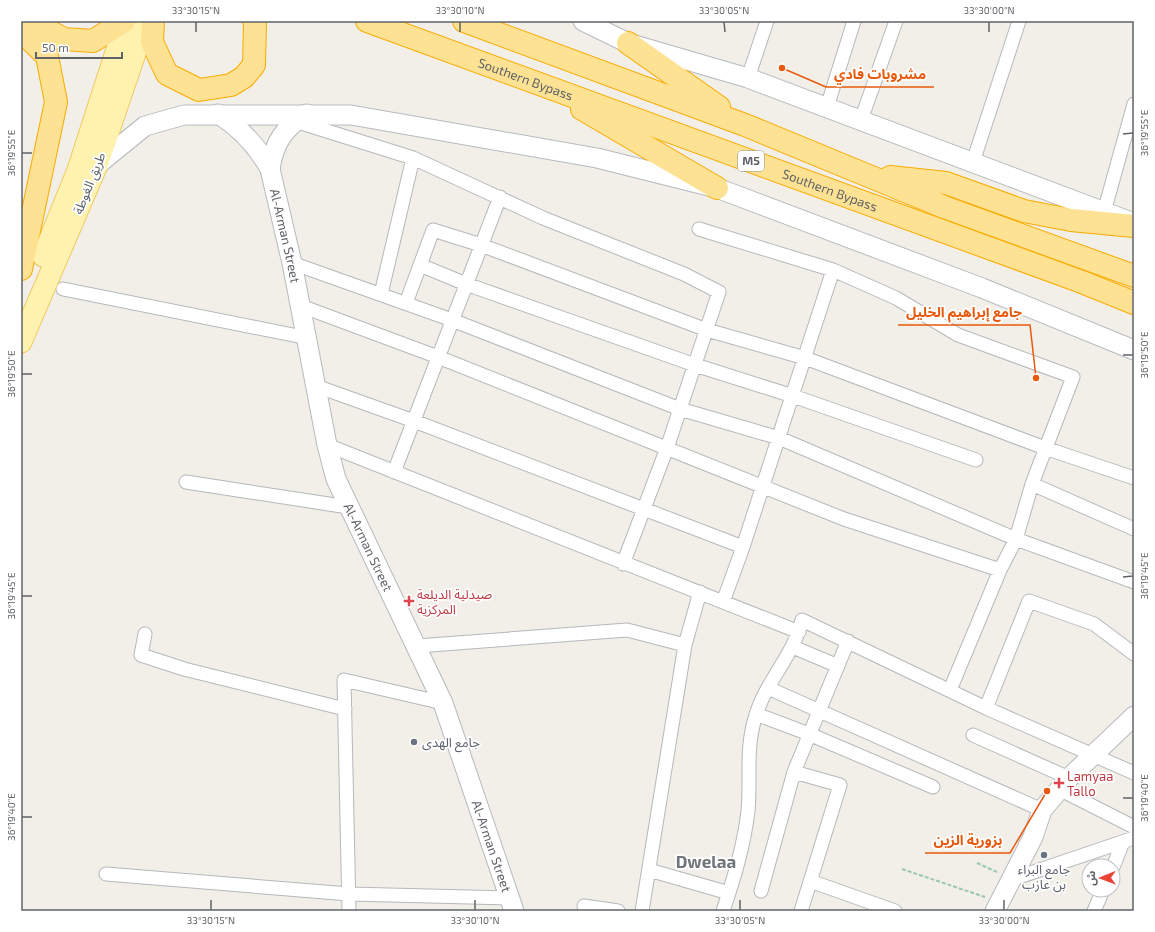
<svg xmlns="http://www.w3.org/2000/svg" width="1155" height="932" viewBox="0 0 1155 932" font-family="'Exo 2','Noto Sans Arabic',sans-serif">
<rect width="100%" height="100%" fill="#f1efe8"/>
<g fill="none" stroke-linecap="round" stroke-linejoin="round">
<defs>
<path id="street" d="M748 78 767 21
M827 107 854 21
M861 120 896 21
M295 121 413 158 543 218 684 274 719 292 667 448 623 564
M973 162 1019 21
M1104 212 1134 104
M699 229 833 270 896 298 958 335 1073 377 1032 484 1016 539 1000 570 950 690
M292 263 452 320 680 409 779 438 1016 539 1134 582
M420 265 466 284 695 365 793 396 976 460
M63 289 308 338
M381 294 413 158
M406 303 433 230 481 245 707 330 805 358 1045 448 1134 478
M301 306 438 357 844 519 1000 570
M316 386 414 421 743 547
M327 445 799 632
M394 472 500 197
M186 482 348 507
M1032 484 1134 529
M723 602 743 547 833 270
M145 634 141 655 184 669 345 709
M417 646 627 630 685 645
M793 647 838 666
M768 688 1042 810
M986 708 1029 601 1094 624 1134 654
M756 714 809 734 933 787
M973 735 1069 778
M794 772 840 785 801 911
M1059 789 1134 827
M1113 867 1123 842
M649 870 729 893
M106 874 349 894 510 898
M1013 879 1134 838
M810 881 895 911
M761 891 794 772 848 641
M584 906 618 911
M349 911 344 680 443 703
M642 911 685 645 700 592
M723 911C734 878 744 846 748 811 751 779 745 747 756 715 766 681 794 655 802 620L986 708 1134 773
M1094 911 1103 890"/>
<g id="secondary">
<path d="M583 21 628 43 748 78 1131 222"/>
<path id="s1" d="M218 114C241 128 257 146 270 169L292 263 327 445 336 479 443 703 514 911"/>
<path d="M97 165 145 126 184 115H351L597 158 717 188 982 288 1134 350"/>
<path d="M270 169C274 143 284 127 307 114"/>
<path d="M995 911 1033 837 1042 810 1069 778 1134 716"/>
</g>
<path id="primary" d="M43 256 78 170 126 21
M21 342 97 165 146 21"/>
<g id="highway">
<path d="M34 21 36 24 64 39 93 41 124 21"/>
<path d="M153 21 152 42 167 74 199 90 231 85 244 77 254 65 255 24 254 21"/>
<path id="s2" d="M367 21 1082 282 1134 303"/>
<path d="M464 21 745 125 944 207 1134 276"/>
<path d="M21 31 47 56 56 102 21 269"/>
<path d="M628 43 719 107"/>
<path d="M582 109 717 188"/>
<path d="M890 177 946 183 1024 211 1071 220 1134 226"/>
</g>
</defs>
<use href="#street" stroke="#b5b8bc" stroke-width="15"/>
<use href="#secondary" stroke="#b6babf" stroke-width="21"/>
<use href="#primary" stroke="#f2c960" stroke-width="23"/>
<use href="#highway" stroke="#f9ab00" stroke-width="24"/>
<path stroke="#9cc7a9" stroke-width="2" stroke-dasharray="4 2" stroke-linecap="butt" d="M977 863 999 873
M902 869 985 897"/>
<use href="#street" stroke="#fff" stroke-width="13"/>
<use href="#secondary" stroke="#fff" stroke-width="19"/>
<use href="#primary" stroke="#fff2af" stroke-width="21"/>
<use href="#highway" stroke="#fde293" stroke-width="22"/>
</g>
<path fill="none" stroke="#5f6368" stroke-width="1.5" d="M196 22V32M460 22V32M724 22 725 32M989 22V32M1123 134 1133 133M22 153H32M1123 355H1133M22 374H32M1123 577 1133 576M22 596H32M1123 798H1133M22 817H32M211 900V910M475 900V910M740 900V910M1004 900V910"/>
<g fill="#e0444e" stroke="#fff" stroke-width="1.5">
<path d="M407 595h4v4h4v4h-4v4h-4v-4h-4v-4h4z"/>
<path d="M1057 777h4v4h4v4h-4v4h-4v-4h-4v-4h4z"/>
</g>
<g fill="#6b7280" stroke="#fff" stroke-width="1.5">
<circle cx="414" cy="742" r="4"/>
<circle cx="1044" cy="855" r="4"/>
</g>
<g text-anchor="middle" stroke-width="3.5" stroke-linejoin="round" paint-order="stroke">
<rect fill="#fff" stroke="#8f9295" stroke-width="1" x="738" y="151" width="26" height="20" rx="3"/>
<g font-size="12" font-weight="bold" fill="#5f6368">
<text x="751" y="165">M5</text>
</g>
<g font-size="13" fill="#5f6368" stroke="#fff">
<text dy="5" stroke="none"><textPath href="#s2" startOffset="169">Southern Bypass</textPath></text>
<text transform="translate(89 183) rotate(-68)" y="5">طريق الغوطة</text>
<text dy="5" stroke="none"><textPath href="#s2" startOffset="493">Southern Bypass</textPath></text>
<text dy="5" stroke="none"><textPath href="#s1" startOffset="145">Al-Arman Street</textPath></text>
<text dy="5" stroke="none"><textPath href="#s1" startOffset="469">Al-Arman Street</textPath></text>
<text dy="5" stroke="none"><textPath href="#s1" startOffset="793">Al-Arman Street</textPath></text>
</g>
<g font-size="13" fill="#be3a42" stroke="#fff" text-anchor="start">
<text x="417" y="599">صيدلية الديلعة<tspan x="417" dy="15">المركزية</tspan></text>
<text x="1067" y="781">Lamyaa<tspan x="1067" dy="15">Tallo</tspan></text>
</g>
<g font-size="13" fill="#5b616d" stroke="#fff" text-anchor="start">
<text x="422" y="747">جامع الهدى</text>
<text x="1044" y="874" text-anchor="middle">جامع البراء<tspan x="1044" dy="15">بن عازب</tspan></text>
</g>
<g font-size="17" font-weight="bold" fill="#70757a" stroke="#fff">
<text x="706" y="868">Dwelaa</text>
</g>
</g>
<path fill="none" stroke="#e8590c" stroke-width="1.5" d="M782 68L826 87H934M1036 378L1030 325H898M1047 791L1010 853H925"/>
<g fill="#e8590c" stroke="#fff" stroke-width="1.5">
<circle cx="782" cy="68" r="4"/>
<circle cx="1036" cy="378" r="4"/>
<circle cx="1047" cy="791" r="4"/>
</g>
<g font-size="14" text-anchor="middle" font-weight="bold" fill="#e8590c" stroke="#fff" stroke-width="3.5" stroke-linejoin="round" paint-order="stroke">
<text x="880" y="79">مشروبات فادي</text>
<text x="964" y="317">جامع إبراهيم الخليل</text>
<text x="968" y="845">بزورية الزين</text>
</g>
<rect width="1155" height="932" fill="none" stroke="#ffffff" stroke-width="44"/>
<g transform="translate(1101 878) rotate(269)"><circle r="19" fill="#ffffff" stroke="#bfc1c3"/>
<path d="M0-3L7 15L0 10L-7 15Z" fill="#ea4335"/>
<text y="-6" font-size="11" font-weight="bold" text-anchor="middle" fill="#5f6368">ش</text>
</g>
<path d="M36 52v6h86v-6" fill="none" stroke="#5f6368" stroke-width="2"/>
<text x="42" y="52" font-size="12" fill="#5f6368" stroke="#ffffff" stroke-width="3" paint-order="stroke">50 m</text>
<rect x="22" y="22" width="1111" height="888" fill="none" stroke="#5f6368" stroke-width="1.5"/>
<g font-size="10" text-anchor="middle" fill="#5f6368">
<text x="196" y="14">33°30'15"N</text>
<text x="460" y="14">33°30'10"N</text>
<text x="724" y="14">33°30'05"N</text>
<text x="989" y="14">33°30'00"N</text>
<text transform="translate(1144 133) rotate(-90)" y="4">36°19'55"E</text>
<text transform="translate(11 153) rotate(-90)" y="4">36°19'55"E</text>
<text transform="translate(1144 355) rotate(-90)" y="4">36°19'50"E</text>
<text transform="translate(11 374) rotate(-90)" y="4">36°19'50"E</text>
<text transform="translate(1144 576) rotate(-90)" y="4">36°19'45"E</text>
<text transform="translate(11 596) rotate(-90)" y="4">36°19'45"E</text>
<text transform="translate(1144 798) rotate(-90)" y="4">36°19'40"E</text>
<text transform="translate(11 817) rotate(-90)" y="4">36°19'40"E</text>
<text x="211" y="924">33°30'15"N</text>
<text x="475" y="924">33°30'10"N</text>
<text x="740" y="924">33°30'05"N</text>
<text x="1004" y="924">33°30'00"N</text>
</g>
</svg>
